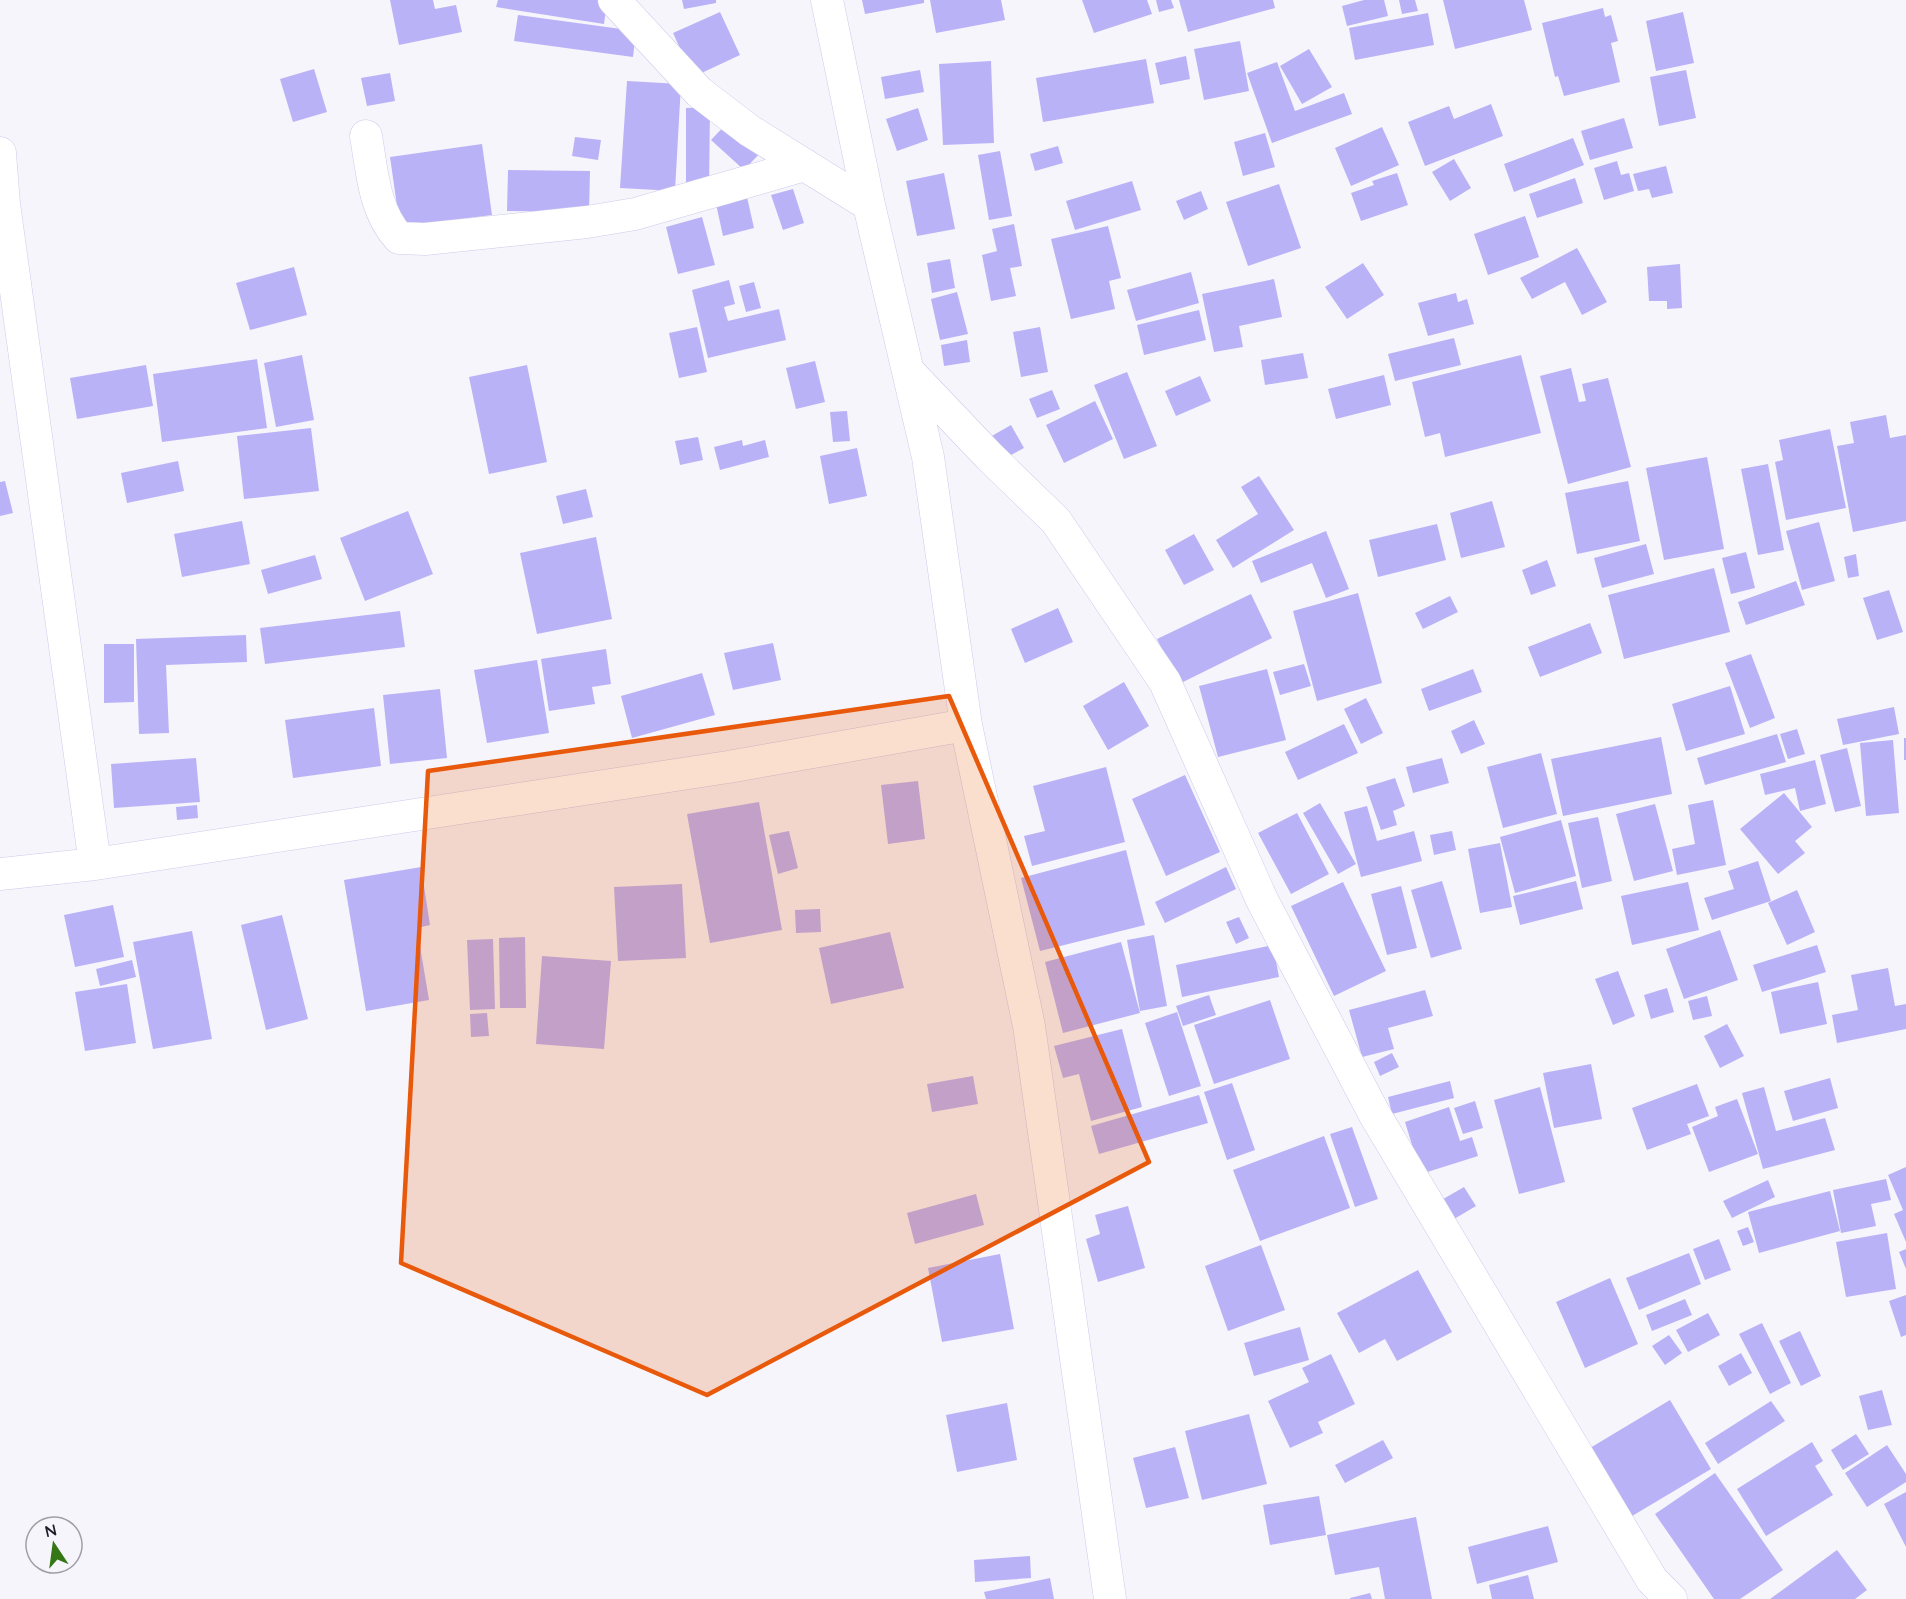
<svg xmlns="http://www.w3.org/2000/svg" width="1906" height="1599" viewBox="0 0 1906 1599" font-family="Quicksand,sans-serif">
<rect width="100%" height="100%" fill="#f6f5fc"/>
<path fill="#b9b2f7" d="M390 0H433L435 9 456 5 462 32 399 45Z
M498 0H602L607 1 604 24 496 7Z
M682 0H716V3L684 9Z
M862 0H924V3L865 14Z
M930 0H1001L1005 20 936 33Z
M1082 0H1147L1152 14 1094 33Z
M1156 0H1171L1174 8 1159 12Z
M1179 0H1273L1275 8 1188 32Z
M1364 0H1384L1388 16 1347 26 1342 6Z
M1399 0H1415L1418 11 1402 14Z
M1443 0H1524L1532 30 1455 49Z
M1603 8 1605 17 1611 15 1618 41 1611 43 1620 82 1564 96 1558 76 1555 77 1542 23Z
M720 12 740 55 693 77 673 33Z
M1683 12 1694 63 1656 71 1646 21Z
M1428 13 1434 45 1355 60 1349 28Z
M518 15 636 31 633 57 514 41Z
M1240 41 1249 91 1204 100 1194 49Z
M1309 49 1332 87 1302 104 1280 66Z
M1186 56 1190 79 1160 85 1155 63Z
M1146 59 1154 103 1043 122 1036 78Z
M991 61 994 143 943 145 939 64Z
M1277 62 1295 111 1344 93 1352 114 1272 143 1247 73Z
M314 69 327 112 293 122 280 79Z
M920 70 924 92 885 99 881 77Z
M1686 70 1696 118 1659 126 1650 77Z
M390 73 395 101 367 106 361 78Z
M627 81 681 84 675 191 620 188Z
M1491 104 1503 136 1425 166 1408 122 1449 106 1454 119Z
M710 107 709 191H686V108Z
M918 108 928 140 897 151 886 119Z
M1624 118 1633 148 1590 160 1581 131Z
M730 120 762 151 744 170 711 140Z
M1382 127 1399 165 1351 186 1335 148Z
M1265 133 1275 167 1243 176 1234 142Z
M575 137 601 140 598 160 572 156Z
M1573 138 1584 165 1514 192 1504 164Z
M482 144 492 215 400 227 390 157Z
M1058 146 1063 163 1035 171 1030 154Z
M1000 151 1012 216 989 220 978 155Z
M1454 159 1471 188 1450 201 1432 172Z
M1617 161 1621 175 1629 173 1634 191 1604 200 1594 168Z
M1666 166 1673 193 1652 198 1649 189 1638 191 1633 174Z
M508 170 590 171 589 212 507 211Z
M944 173 955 229 917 236 906 181Z
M1397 173 1408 205 1361 221 1351 193 1374 185 1372 181Z
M1575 178 1583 203 1537 218 1529 194Z
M1132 181 1141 210 1075 230 1066 201Z
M1279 184 1301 248 1248 266 1226 202Z
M793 189 804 223 783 230 771 195Z
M1201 191 1208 209 1184 220 1176 201Z
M747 197 754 228 723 236 716 204Z
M1525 216 1539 257 1488 275 1474 234Z
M702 217 715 265 678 274 666 227Z
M1014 224 1022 266 1010 268 1016 296 991 301 982 255 997 251 992 229Z
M1108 226 1121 278 1109 281 1115 309 1071 319 1051 239Z
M1577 248 1607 302 1582 315 1565 282 1532 299 1520 278Z
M950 259 955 288 932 293 927 263Z
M1363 263 1384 295 1347 319 1325 287Z
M1680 264 1682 308 1667 309V301H1649L1647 267Z
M294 267 307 315 250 330 236 283Z
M1191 272 1199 303 1136 321 1127 290Z
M1274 279 1282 317 1239 326 1243 347 1214 352 1202 294Z
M729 280 735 304 724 307 728 321 779 309 786 340 708 358 692 290Z
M754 282 761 308 746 312 739 286Z
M957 292 968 334 940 340 931 299Z
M1456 293 1458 302 1467 299 1474 324 1428 336 1418 303Z
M1199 310 1206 340 1144 355 1137 325Z
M697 327 707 372 679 378 669 333Z
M1040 327 1048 372 1021 377 1013 332Z
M1454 338 1461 365 1395 381 1388 354Z
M967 340 970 362 944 366 941 345Z
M1303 353 1308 378 1265 385 1261 360Z
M302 355 314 420 276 427 264 363Z
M1521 355 1541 433 1445 457 1440 433 1425 437 1412 382Z
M257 359 267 428 162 442 153 374Z
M815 361 825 402 796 409 786 368Z
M146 365 153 406 77 419 70 378Z
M527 365 547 462 489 474 469 377Z
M1571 368 1579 402 1586 401 1582 384 1608 378 1631 467 1568 484 1540 376Z
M1127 372 1157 446 1124 459 1094 385Z
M1384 375 1391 405 1336 419 1328 389Z
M1200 376 1211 401 1176 416 1165 391Z
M1052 390 1060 409 1037 418 1029 399Z
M1095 401 1113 439 1064 463 1046 425Z
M847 411 850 441 833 442 830 412Z
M1886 415 1890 438 1906 435V521L1853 532 1837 446 1854 443 1850 422Z
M1011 425 1024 448 996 463 983 441Z
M311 428 319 491 244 499 237 436Z
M1830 429 1846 508 1786 520 1775 462 1783 460 1779 440Z
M698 437 703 460 680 465 675 441Z
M742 440 743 446 765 440 769 457 720 470 714 447Z
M857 448 867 496 829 504 820 456Z
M1707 457 1724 549 1664 560 1646 468Z
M178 461 184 491 127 503 121 473Z
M1768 464 1784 550 1758 555 1741 469Z
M1259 476 1294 530 1233 568 1216 540 1258 514 1241 487Z
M5 481 13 513 0 516V482Z
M1628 481 1640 541 1577 554 1565 493Z
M586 489 593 517 563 524 556 496Z
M1492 501 1505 547 1461 558 1450 513Z
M408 511 433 574 365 601 340 538Z
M242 521 250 564 182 577 174 534Z
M1819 522 1835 581 1802 590 1786 531Z
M1437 524 1446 560 1378 577 1369 540Z
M1326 531 1349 589 1326 598 1312 563 1261 583 1252 561Z
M1194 534 1214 570 1184 585 1165 550Z
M596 537 612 619 537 634 520 553Z
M1646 544 1654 574 1602 588 1594 558Z
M1746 552 1755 588 1731 594 1722 558Z
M1856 554 1859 576 1848 578 1844 557Z
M315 555 322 579 268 594 261 570Z
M1547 560 1556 586 1531 595 1522 570Z
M1714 568 1730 632 1624 659 1608 595Z
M1796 581 1805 605 1746 625 1738 602Z
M1889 590 1903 632 1877 640 1863 598Z
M1358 593 1382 683 1317 701 1293 611Z
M1251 594 1272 638 1179 684 1157 639Z
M1450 596 1458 612 1423 629 1415 613Z
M1058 608 1073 642 1025 663 1011 629Z
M400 611 405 647 265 664 260 628Z
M1590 623 1602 653 1540 677 1528 647Z
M246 635 247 662 166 665 169 733 139 734 136 639Z
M773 643 781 680 733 690 724 653Z
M104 644H134V702L104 703Z
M606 649 611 684 592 687 595 704 549 711 541 659Z
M1751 654 1775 718 1750 728 1725 663Z
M537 660 549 733 487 743 474 670Z
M1304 664 1311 686 1280 695 1273 672Z
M1267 669 1286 740 1218 757 1199 686Z
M1473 669 1482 692 1429 711 1421 689Z
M702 673 715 715 632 738 621 696Z
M1124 682 1149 726 1108 750 1083 706Z
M1730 686 1745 734 1686 751 1672 704Z
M440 689 447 758 390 764 383 695Z
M1366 698 1383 733 1361 744 1344 709Z
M1894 707 1899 734 1843 745 1837 719Z
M374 708 381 766 293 778 285 720Z
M1474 720 1485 744 1461 754 1451 731Z
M1344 724 1358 753 1298 780 1285 752Z
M1797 729 1805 754 1788 759 1780 734Z
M1777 734 1786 762 1705 785 1697 758Z
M1661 737 1672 794 1563 816 1551 759Z
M1904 738H1906V760H1904Z
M1893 740 1899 813 1866 816 1860 743Z
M1847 748 1861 806 1835 812 1820 755Z
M1541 753 1557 814 1503 828 1487 767Z
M196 758 200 802 114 808 111 764Z
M1442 758 1449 783 1413 793 1406 767Z
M1815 760 1826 804 1800 811 1795 788 1765 795 1760 774Z
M1106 767 1125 842 1032 866 1024 836 1045 831 1033 786Z
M1185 775 1220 852 1166 876 1132 799Z
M1395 778 1405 806 1393 811 1397 825 1381 830 1366 787Z
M918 781 925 839 888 844 881 785Z
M1784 793 1812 827 1795 841 1805 853 1778 874 1740 829Z
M1713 800 1726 865 1677 875 1672 849 1695 844 1688 805Z
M759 802 782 930 710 943 687 814Z
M1320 803 1356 864 1338 874 1303 813Z
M1655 804 1673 871 1634 881 1616 814Z
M197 805 198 818 177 820 176 807Z
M1367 806 1377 841 1414 831 1422 861 1361 877 1344 812Z
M1297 813 1329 874 1291 894 1258 833Z
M1598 817 1612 881 1582 888 1568 823Z
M1561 820 1576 876 1515 893 1500 837Z
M789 831 798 868 778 874 769 835Z
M1452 831 1456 850 1434 855 1430 835Z
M1500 843 1512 907 1480 913 1468 849Z
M1126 850 1145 925 1040 951 1021 878Z
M1758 861 1771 901 1712 920 1704 898 1734 889 1728 871Z
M421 867 430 925 417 928 429 1000 366 1011 344 880Z
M1226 867 1236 889 1165 923 1155 902Z
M1442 881 1462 949 1431 958 1411 890Z
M1576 881 1583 909 1520 925 1513 896Z
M1343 882 1386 971 1334 996 1291 906Z
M1688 882 1699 930 1632 945 1621 896Z
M682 884 686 958 618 961 614 887Z
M1401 886 1417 948 1387 955 1371 894Z
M1797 890 1815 932 1787 945 1768 903Z
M113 905 124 957 75 967 64 915Z
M820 909 821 932 796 933 795 910Z
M282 915 308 1019 266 1030 241 925Z
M1239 917 1249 938 1236 944 1226 922Z
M1720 930 1738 980 1684 999 1666 949Z
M192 931 212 1039 153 1049 133 942Z
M890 932 904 988 831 1004 819 948Z
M1154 935 1167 1006 1140 1011 1127 940Z
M525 937 526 1008H500L499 938Z
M493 939 495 1009 470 1010 467 940Z
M1121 942 1140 1013 1063 1033 1045 962Z
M1273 945 1279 977 1182 997 1176 965Z
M1817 945 1826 972 1762 992 1753 965Z
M542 956 611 961 604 1049 536 1044Z
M132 960 136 977 100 986 96 969Z
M1888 968 1895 1006 1906 1004V1029L1837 1043 1832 1015 1858 1010 1851 975Z
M1618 971 1635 1016 1613 1025 1595 979Z
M1818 982 1827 1024 1780 1034 1771 992Z
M127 984 136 1043 85 1051 75 992Z
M1667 988 1674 1012 1651 1019 1644 995Z
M1425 990 1433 1016 1388 1028 1394 1049 1362 1057 1349 1010Z
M1209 995 1216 1015 1183 1026 1176 1006Z
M1707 996 1712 1016 1693 1020 1688 1001Z
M1270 1000 1290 1059 1214 1084 1194 1025Z
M1177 1012 1201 1086 1169 1096 1145 1023Z
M487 1013 489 1036 471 1037 470 1014Z
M1727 1024 1744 1056 1720 1068 1704 1036Z
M1122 1029 1142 1107 1091 1121 1079 1074 1063 1078 1054 1046Z
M1392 1053 1399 1067 1380 1076 1374 1062Z
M1591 1064 1602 1119 1554 1128 1543 1073Z
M973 1076 978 1104 932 1112 927 1084Z
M1830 1078 1838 1108 1793 1121 1784 1091Z
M1450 1081 1454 1098 1392 1114 1388 1097Z
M1232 1083 1255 1150 1227 1160 1204 1092Z
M1697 1084 1709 1116 1687 1124 1691 1134 1647 1150 1632 1108Z
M1540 1087 1565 1182 1519 1194 1494 1100Z
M1764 1087 1776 1131 1825 1118 1835 1150 1763 1169 1742 1093Z
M1199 1095 1208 1123 1099 1154 1091 1126Z
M1737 1099 1758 1154 1709 1172 1692 1127 1718 1116 1715 1107Z
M1475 1101 1483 1128 1463 1134 1454 1108Z
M1449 1107 1460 1141 1472 1137 1478 1156 1421 1174 1405 1122Z
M1352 1127 1378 1199 1355 1207 1330 1134Z
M1324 1136 1350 1208 1260 1241 1233 1170Z
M1906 1167V1242L1894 1214 1903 1210 1888 1175Z
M1886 1179 1891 1200 1871 1204 1876 1226 1841 1233 1833 1190Z
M1768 1180 1775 1197 1732 1218 1723 1201Z
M1464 1187 1476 1206 1449 1222 1438 1202Z
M1830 1191 1840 1231 1759 1253 1748 1212Z
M976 1194 984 1225 915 1244 907 1213Z
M1128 1206 1145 1268 1098 1282 1086 1239 1100 1234 1095 1215Z
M1748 1227 1754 1242 1743 1246 1737 1231Z
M1887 1233 1896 1289 1846 1297 1836 1242Z
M1719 1239 1731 1270 1705 1280 1693 1249Z
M1261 1245 1285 1310 1228 1331 1205 1266Z
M1906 1249V1269L1899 1252Z
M1689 1253 1701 1284 1639 1310 1626 1278Z
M1000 1254 1014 1329 942 1342 928 1268Z
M1418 1270 1452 1332 1397 1361 1385 1339 1359 1353 1337 1313Z
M1610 1278 1638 1344 1585 1368 1556 1302Z
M1906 1295V1335L1901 1337 1889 1301Z
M1685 1299 1692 1315 1652 1331 1646 1315Z
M1708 1313 1720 1335 1688 1352 1676 1330Z
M1762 1323 1791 1383 1770 1394 1739 1334Z
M1300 1327 1309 1360 1254 1376 1244 1343Z
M1800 1331 1821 1376 1801 1386 1779 1341Z
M1669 1335 1682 1353 1665 1365 1652 1346Z
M1741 1353 1752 1373 1729 1386 1718 1366Z
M1331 1354 1355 1404 1318 1422 1323 1433 1290 1448 1268 1401 1309 1382 1302 1368Z
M1882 1390 1892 1425 1868 1430 1859 1396Z
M1670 1400 1711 1469 1622 1522 1590 1448Z
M1771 1401 1785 1421 1718 1464 1705 1443Z
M1007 1403 1017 1460 957 1472 946 1415Z
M1249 1414 1267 1484 1202 1500 1185 1431Z
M1856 1434 1869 1454 1843 1470 1831 1450Z
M1383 1440 1393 1458 1345 1483 1335 1465Z
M1812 1442 1823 1461 1815 1466 1833 1495 1766 1536 1737 1489Z
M1887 1445 1906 1474V1482L1867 1507 1845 1473Z
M1175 1447 1189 1498 1146 1508 1133 1458Z
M1715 1473 1783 1570 1740 1599H1714L1655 1514Z
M1906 1492V1547L1884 1504Z
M1319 1496 1326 1535 1270 1545 1263 1505Z
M1416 1517 1432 1599H1385L1379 1567 1335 1575 1327 1535Z
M1548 1526 1558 1562 1477 1584 1468 1547Z
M1837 1550 1867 1590 1855 1599H1770Z
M1030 1556 1031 1578 975 1582 974 1560Z
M1528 1575 1534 1599H1492L1489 1585Z
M1050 1578 1054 1599H986L984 1592Z
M1370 1593 1372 1599H1350V1598Z"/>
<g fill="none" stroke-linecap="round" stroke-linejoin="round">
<defs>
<path id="street" d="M614 0 699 92 750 131 869 205
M366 136C372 171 374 211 399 238L425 239 587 222 635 214 805 165
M0 153 4 204 95 864
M910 373 989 456 1056 521 1165 682 1262 900 1375 1115 1652 1580 1671 1599
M966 725 1029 1026 1110 1599
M0 874 95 864 728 767 966 725 928 457 869 205 827 0"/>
</defs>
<use href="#street" stroke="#cccaeb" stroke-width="33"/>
<use href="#street" stroke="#fff" stroke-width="32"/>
</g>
<path fill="#e8590c" fill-opacity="0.2" stroke="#e8590c" stroke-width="4.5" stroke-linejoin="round" d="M949 696 1149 1162 707 1395 401 1263 428 771Z"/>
<g transform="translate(54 1545) rotate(347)"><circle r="28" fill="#f6f5fc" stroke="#a09fa8" stroke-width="1.5"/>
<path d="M0-4.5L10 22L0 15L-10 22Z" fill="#357717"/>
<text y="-9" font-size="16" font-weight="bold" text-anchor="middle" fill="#1e1d29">N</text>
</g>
</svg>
